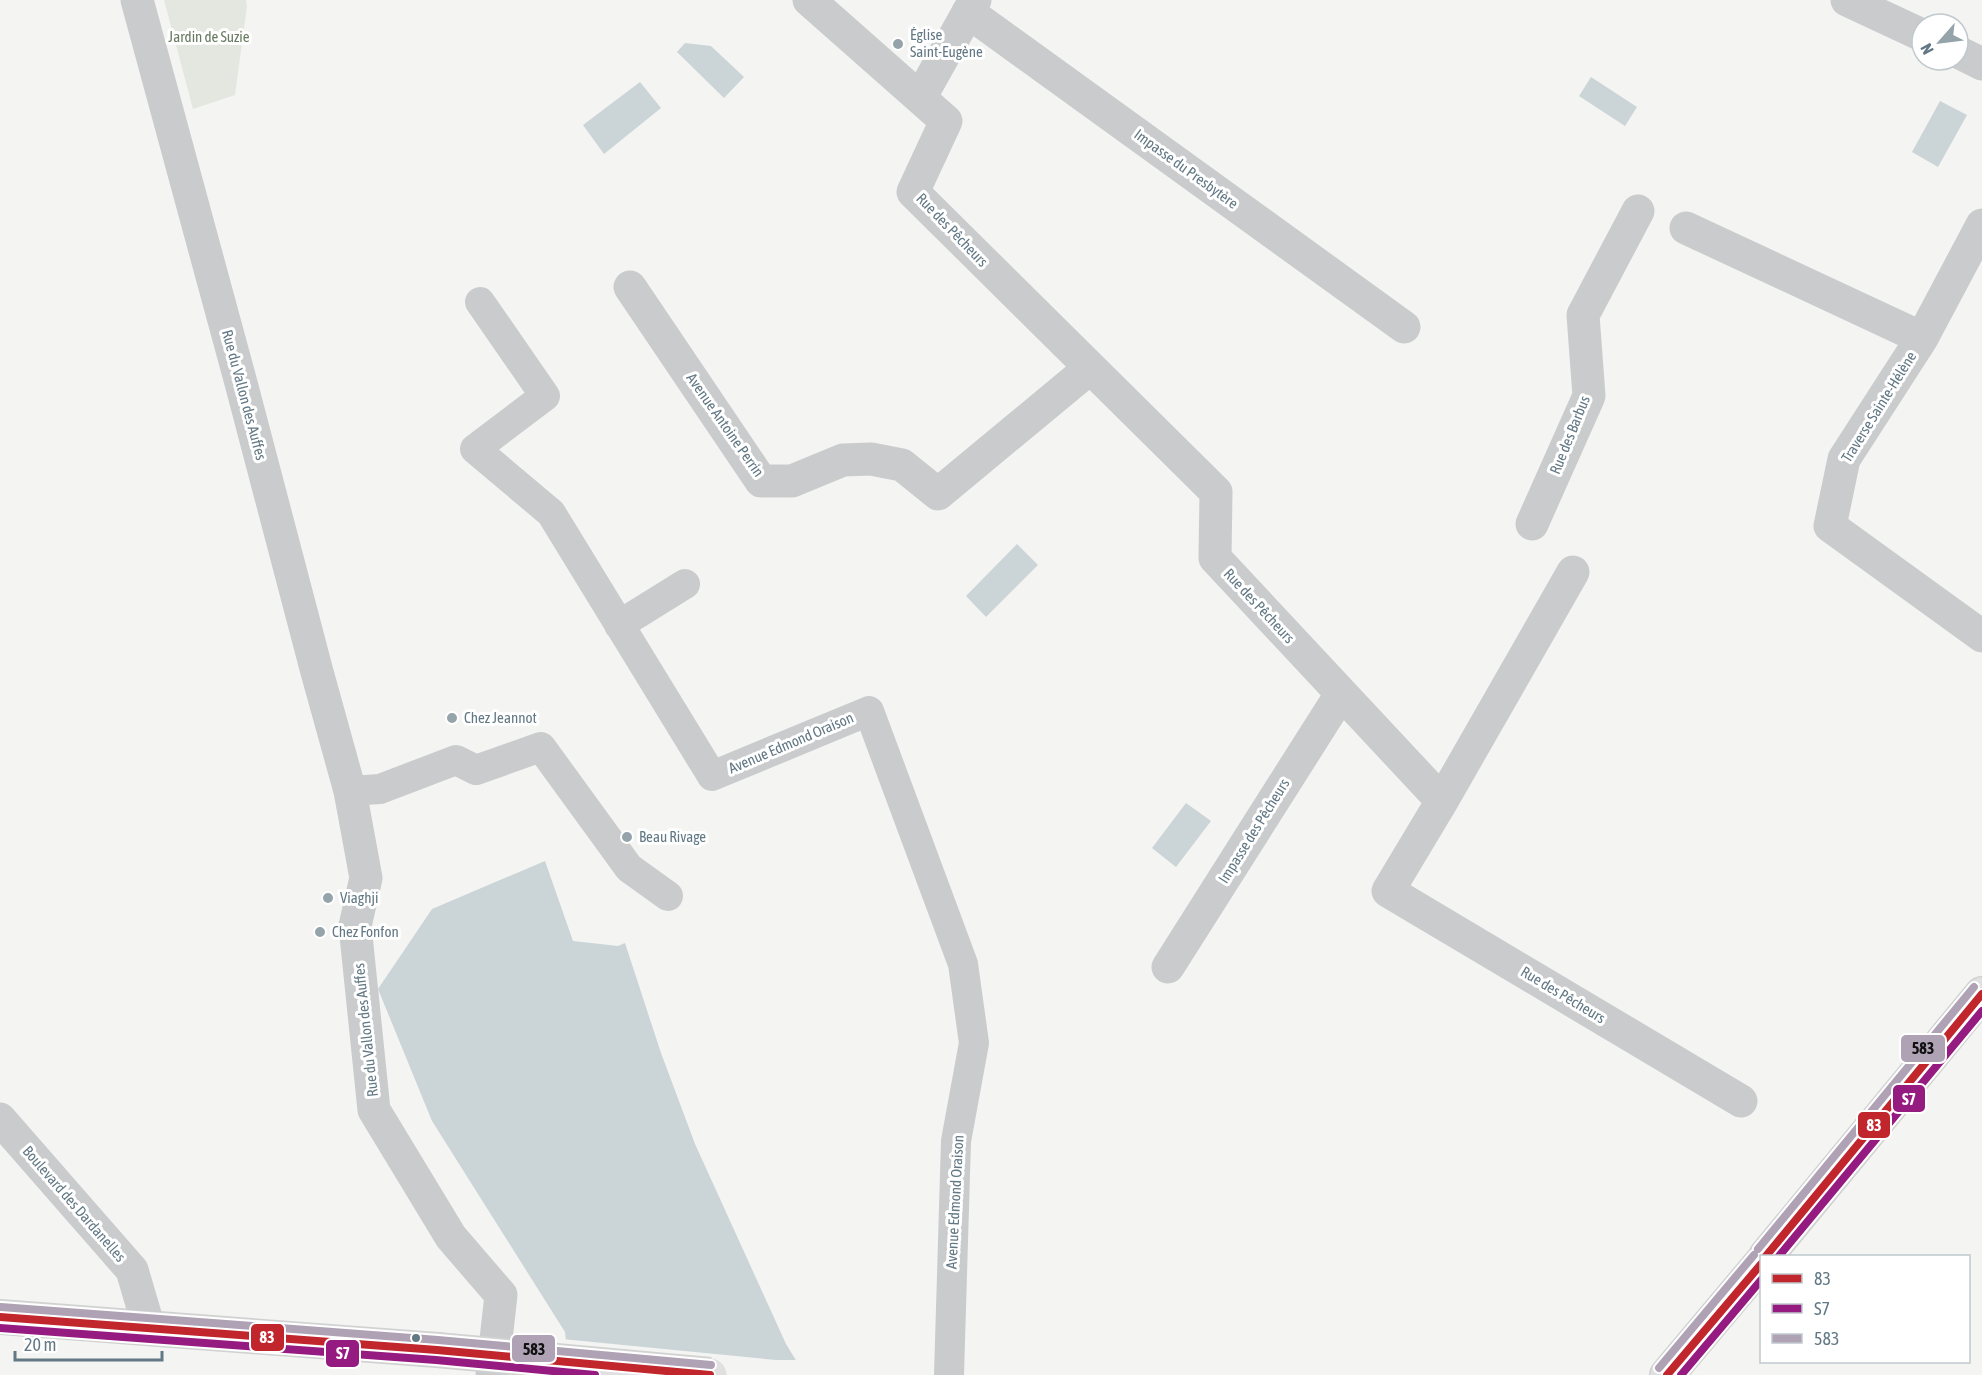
<svg xmlns="http://www.w3.org/2000/svg" width="1982" height="1375" viewBox="0 0 1982 1375" font-family="'Asap Condensed',sans-serif">
<rect width="100%" height="100%" fill="#f4f4f2"/>
<path fill="#e4e7e0" d="M164 0H246L247 6 235 95 193 109Z"/>
<path fill="#cbd4d7" d="M685 43 711 46 744 77 724 98 677 52Z
M1591 77 1637 107 1625 126 1579 96Z
M640 82 661 108 604 154 583 125Z
M1940 101 1967 115 1938 167 1912 152Z
M1017 544 1038 565 986 617 966 596Z
M1186 803 1211 821 1176 867 1152 848Z
M545 861 573 941 618 946 625 943 661 1053 695 1144 786 1344 805 1375H570L565 1332 432 1121 378 989 432 909Z"/>
<path fill="#f4f4f2" d="M562 1339 776 1360H800L808 1375H567Z"/>
<g fill="none" stroke-linecap="round" stroke-linejoin="round">
<defs>
<path id="secondary" d="M1766 1256 1982 994
M0 1317 437 1350
M1667 1375 1762 1262"/>
</defs>
<use href="#secondary" stroke="#d0d2d2" stroke-width="36"/>
<path stroke="#cacbcc" stroke-width="30" d="M480 302 545 396 475 449 551 513 712 776 869 711 963 964 974 1043 956 1141 949 1375
M619 625 685 584
M350 791 380 789 456 760 476 770 541 747 629 868 668 896"/>
<path stroke="#cacbcc" stroke-width="33" d="M137 0 241 383 317 672 350 791 366 878 355 926 374 1110 451 1237 501 1295 492 1375
M809 0 920 98
M975 0 920 98 946 121 913 192 1216 492 1215 558 1442 801 1388 891 1741 1101
M1847 0 1922 35
M968 12 1404 327
M1958 52 1982 64
M1982 225 1922 338 1844 459 1830 526 1982 636
M1686 228 1922 338
M630 287 761 481H792L843 460 871 459 902 465 938 494 1090 368
M1532 524 1589 396 1583 315 1638 211
M1442 801 1573 572
M1168 967 1341 694
M0 1119 132 1270 149 1328"/>
<use href="#secondary" stroke="#dfe0df" stroke-width="33"/>
<defs>
<path id="secondary-bridge" d="M437 1350 710 1375"/>
</defs>
<use href="#secondary-bridge" stroke="#d0d2d2" stroke-width="36" stroke-linecap="butt"/>
<use href="#secondary-bridge" stroke="#dfe0df" stroke-width="33"/>
<defs>
<path id="bus-1" d="M1766 1256 1982 994
M0 1317 437 1350 710 1375
M1667 1375 1762 1263"/>
<path id="bus-2" d="M1779 1256 1982 1011
M0 1328 436 1360 595 1375
M1681 1375 1762 1279"/>
<path id="bus-3" d="M1758 1249 1974 987
M1 1307 438 1340 711 1365
M1659 1368 1754 1255"/>
</defs>
<use href="#bus-1" stroke="#fff" stroke-width="12"/>
<use href="#bus-2" stroke="#fff" stroke-width="12"/>
<use href="#bus-3" stroke="#fff" stroke-width="12"/>
<use href="#bus-1" stroke="#c0262c" stroke-width="8"/>
<use href="#bus-2" stroke="#951b81" stroke-width="8"/>
<use href="#bus-3" stroke="#afa2b5" stroke-width="8"/>
</g>
<g fill="#95a3aa" stroke="#fff" stroke-width="2">
<circle cx="898" cy="44" r="6"/>
<circle cx="452" cy="718" r="6"/>
<circle cx="627" cy="837" r="6"/>
<circle cx="328" cy="898" r="6"/>
<circle cx="320" cy="932" r="6"/>
</g>
<circle fill="#627884" stroke="#fff" stroke-width="2" cx="416" cy="1338" r="5"/>
<g text-anchor="middle" stroke-width="6" stroke-linejoin="round" paint-order="stroke">
<g font-size="15" fill="#627884" stroke="#fff" text-anchor="start">
<text x="910" y="40">Église<tspan x="910" dy="17">Saint-Eugène</tspan></text>
<text x="464" y="723">Chez Jeannot</text>
<text x="639" y="842">Beau Rivage</text>
<text x="340" y="903">Viaghji</text>
<text x="332" y="937">Chez Fonfon</text>
</g>
<g font-size="15" fill="#697a61" stroke="#fff">
<text x="209" y="42">Jardin de Suzie</text>
</g>
<g font-size="15" fill="#627884" stroke="#fff">
<text transform="translate(1186 169) rotate(36)" y="5">Impasse du Presbytère</text>
<text transform="translate(952 230) rotate(46)" y="5">Rue des Pêcheurs</text>
<text transform="translate(244 395) rotate(75)" y="5">Rue du Vallon des Auffes</text>
<text transform="translate(1879 407) rotate(-58)" y="5">Traverse Sainte-Hélène</text>
<text transform="translate(725 425) rotate(55)" y="5">Avenue Antoine Perrin</text>
<text transform="translate(1570 435) rotate(-68)" y="5">Rue des Barbus</text>
<text transform="translate(1259 606) rotate(47)" y="5">Rue des Pêcheurs</text>
<text transform="translate(791 743) rotate(-23)" y="5">Avenue Edmond Oraison</text>
<text transform="translate(1254 831) rotate(-58)" y="5">Impasse des Pêcheurs</text>
<text transform="translate(1563 995) rotate(31)" y="5">Rue des Pêcheurs</text>
<text transform="translate(366 1030) rotate(-96)" y="5">Rue du Vallon des Auffes</text>
<text transform="translate(955 1202) rotate(-87)" y="5">Avenue Edmond Oraison</text>
<text transform="translate(74 1204) rotate(49)" y="5">Boulevard des Dardanelles</text>
</g>
</g>
<g stroke="#fff" stroke-width="2">
<rect x="1900" y="1034" width="46" height="29" rx="6" fill="#afa2b5"/>
<rect x="1892" y="1084" width="34" height="29" rx="6" fill="#951b81"/>
<rect x="1857" y="1111" width="34" height="28" rx="6" fill="#c0262c"/>
<rect x="250" y="1323" width="35" height="29" rx="6" fill="#c0262c"/>
<rect x="511" y="1334" width="45" height="29" rx="6" fill="#afa2b5"/>
<rect x="325" y="1339" width="35" height="29" rx="6" fill="#951b81"/>
</g>
<g font-size="16" text-anchor="middle" font-weight="bold" fill="#fff">
<text x="1909" y="1105">S7</text>
<text x="1874" y="1131">83</text>
<text x="267" y="1343">83</text>
<text x="343" y="1359">S7</text>
</g>
<g font-size="16" text-anchor="middle" font-weight="bold" fill="#111">
<text x="1923" y="1054">583</text>
<text x="534" y="1355">583</text>
</g>
<rect x="1760" y="1255" width="210" height="108" fill="#ffffff" stroke="#c0c9ce" stroke-width="1.5"/>
<rect x="1772" y="1274" width="30" height="9" fill="#c0262c" stroke="#c0c9ce" stroke-width="1.5"/>
<text x="1814" y="1285" font-size="18" fill="#627884">83</text>
<rect x="1772" y="1304" width="30" height="9" fill="#951b81" stroke="#c0c9ce" stroke-width="1.5"/>
<text x="1814" y="1315" font-size="18" fill="#627884">S7</text>
<rect x="1772" y="1334" width="30" height="9" fill="#afa2b5" stroke="#c0c9ce" stroke-width="1.5"/>
<text x="1814" y="1345" font-size="18" fill="#627884">583</text>
<g transform="translate(1940 42) rotate(242)"><circle r="28" fill="#ffffff" stroke="#c0c9ce" stroke-width="1.5"/>
<path d="M0-4.5L10 22L0 15L-10 22Z" fill="#95a3aa"/>
<text y="-9" font-size="16" font-weight="bold" text-anchor="middle" fill="#627884">N</text>
</g>
<path d="M15 1351v9h147v-9" fill="none" stroke="#627884" stroke-width="3"/>
<text x="24" y="1351" font-size="18" fill="#627884" stroke="#ffffff" stroke-width="4.5" paint-order="stroke">20 m</text>
</svg>
